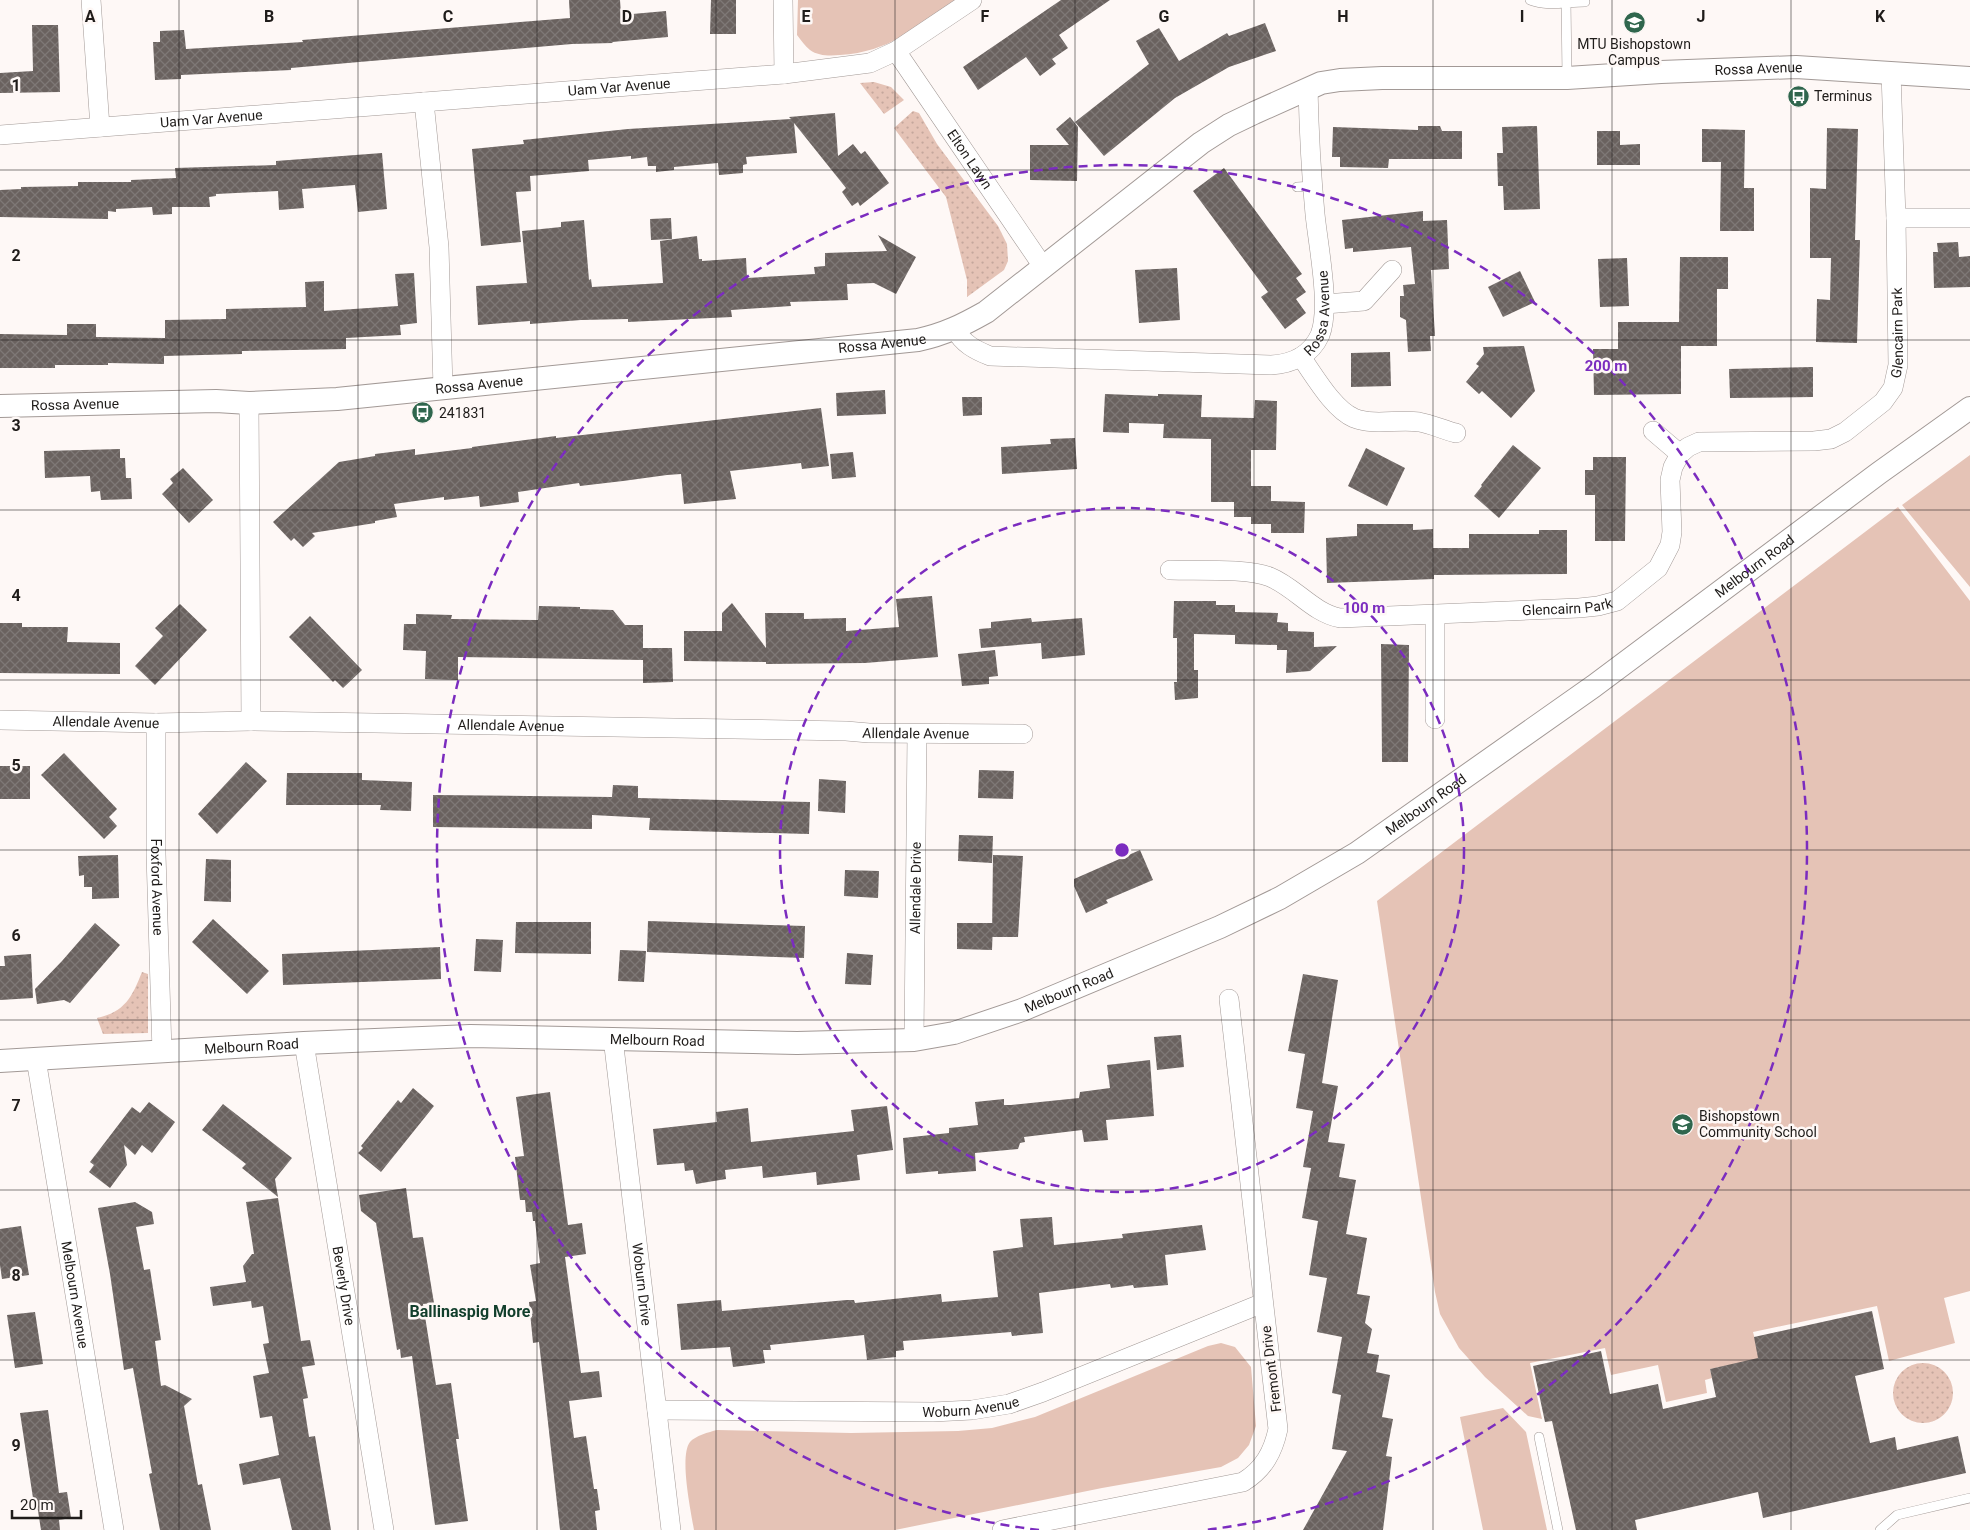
<svg xmlns="http://www.w3.org/2000/svg" width="1970" height="1530" viewBox="0 0 1970 1530" font-family="Roboto,sans-serif">
<defs>
<pattern id="grass-dots" width="8" height="8" patternUnits="userSpaceOnUse" patternTransform="scale(1.25)"><rect width="8" height="8" fill="#e5c3b6"/><path d="M2 2h.1M6 6h.1" fill="none" stroke="#c4a79c" stroke-width="1.8" stroke-linecap="round"/></pattern>
<pattern id="building-cross-hatch" width="8" height="8" patternUnits="userSpaceOnUse" patternTransform="scale(1.25)"><rect width="8" height="8" fill="#6a625f"/><path d="M0 0l8 8M0 8l8-8" fill="none" stroke="#7e7876"/></pattern>
</defs>
<rect width="100%" height="100%" fill="#fef8f6"/>
<path fill="url(#grass-dots)" d="M874 82 891 87 904 100 884 114 860 83Z
M913 111 919 113 937 144 998 226 1007 244 1008 261 1004 270 967 297V280L946 197 894 128Z
M142 972 148 974V1033L103 1034 97 1018C125 1012 132 997 142 972Z
M1893 1393a30 30 0 1 1 60 0a30 30 0 1 1-60 0Z"/>
<path fill="#e5c3b6" d="M798 0H956C916 27 890 52 840 55 830 56 818 56 810 50 805 46 801 40 797 35Z
M1970 455V587L1902 505Z
M1898 507 1970 601V1291L1944 1298 1955 1343 1889 1361 1877 1306 1753 1332 1760 1359 1710 1369 1712 1378 1705 1380 1707 1393 1666 1402 1658 1365 1611 1375 1605 1348 1530 1363 1542 1419 1528 1416 1485 1377 1459 1348 1440 1314 1435 1292 1377 901Z
M1221 1343 1235 1347 1251 1367 1256 1426 1249 1445 1238 1458 1221 1467 1102 1488 895 1530H694C691 1512 679 1456 690 1442 695 1436 709 1432 717 1430L851 1433 958 1431 992 1428 1035 1417 1208 1346Z
M1503 1408 1526 1432 1547 1530H1483L1460 1417Z"/>
<path fill="url(#building-cross-hatch)" d="M569 0H620L621 15 666 11 668 37 612 42 613 43 572 44 359 62 291 68V70L181 75V79L155 80 153 42H160V31L184 30 186 49 303 42 302 40 570 18Z
M711 0H736V34H710Z
M1061 0H1110L1059 35 1068 48 1052 59 1056 64 1040 76 1026 57 978 90 963 67Z
M1265 23 1276 51 1229 67 1175 98 1104 156 1075 122 1149 64 1136 41 1159 28 1179 61 1227 33 1229 36Z
M32 25H58L60 92 0 93V73L33 71Z
M835 113 838 156 853 144 861 154 865 151 889 183 860 206 858 202 852 206 842 192 846 188 794 123 797 153 746 157 747 164 743 165V173L719 175 718 163 674 167V170L656 172V166H648L647 157 631 159V156L588 160 589 171 530 176 531 191 516 192 521 242 481 246 472 149 524 144 523 140 628 129 791 119 789 117Z
M1070 117 1078 127 1077 181 1030 180V145H1069L1056 129Z
M1418 126H1440L1442 131H1462V159H1389L1388 168 1340 167V157H1332L1333 127 1418 130Z
M1537 126 1540 209 1504 210 1503 186H1498L1497 153H1503L1502 127Z
M1827 128 1858 129 1855 240H1860L1857 343 1816 342 1817 299 1830 300 1831 258H1810V188L1826 189Z
M1702 129 1745 130 1744 188H1754V231H1720L1721 162H1702Z
M1597 131H1620V145L1640 144V165H1597Z
M382 153 387 209 358 212 355 185 302 189 304 208 279 210 278 191 216 194V196L209 197 210 207H172V214L153 215 152 207 116 209V212L108 211V219L0 217V190L21 189V187L78 186V182H131V180L176 178 175 168 276 165V161Z
M1224 168 1302 274 1296 278 1306 292 1296 299 1306 313 1285 329 1261 297 1268 292 1193 191Z
M1423 211V221L1447 220 1449 269 1431 270 1435 336H1430L1431 351 1408 352 1406 320 1400 317V296H1404L1403 285 1415 284 1411 247 1353 252V248L1345 249 1342 220Z
M671 218 672 239 651 240 650 219Z
M584 220 589 280 591 279 592 287 663 283 660 241 697 236 699 259H702V261L746 258 747 278 815 274 814 267 825 266V253L887 251 878 235 916 257 896 294 874 283 847 284 848 300 790 302 791 306 731 310 732 317 628 322V319L581 320 530 324V321L478 325 476 286 527 283 522 231 561 227V222Z
M1958 242 1959 257 1970 256V287L1934 288 1933 252H1938L1937 243Z
M1680 257H1728V289H1717V346H1681V394L1594 395 1593 349H1618V322H1679Z
M1627 258 1629 306 1600 307 1598 259Z
M1177 268 1180 320 1139 323 1135 270Z
M1520 271 1535 302 1503 317 1488 287Z
M414 273 417 323 400 325 401 335 346 338V349L242 351V354L164 356V364L108 363V365H55V368H0V334L67 335V324H96V337L165 338V320L226 319V309L306 307 305 282 324 281V311L398 306 395 274Z
M1524 346 1535 391 1511 418 1482 391 1479 394 1466 382 1479 366 1476 364 1484 354 1483 347Z
M1390 352 1391 386 1351 387V353Z
M1813 367V397L1730 398 1729 369Z
M885 390 886 414 837 416 836 393Z
M1105 394 1158 396V394L1202 395 1201 417 1254 418 1255 400 1277 401 1276 450H1251V486H1271V501L1305 502 1304 533H1271V524H1251V517H1234V502H1211V439L1163 438 1164 424 1129 423V433L1103 432Z
M962 397H982V415L963 416Z
M821 408 829 466 802 469 801 463 730 471 736 499 684 504 681 474 667 475 623 481 580 486 579 483 518 492 519 502 480 507 479 496 444 500V497L394 504 397 517 375 521V523L312 533 315 536 303 547 294 538 291 541 273 522 339 462 375 456V454L415 449V455L472 448V447L556 436V438Z
M1075 438 1077 469 1002 474 1001 447 1051 444 1050 439Z
M1513 445 1541 468 1499 518 1474 496 1482 486 1481 485Z
M1366 448 1405 468 1387 506 1348 486Z
M120 449V458H125L126 478H131L132 499 101 500 100 491 91 492 90 476 45 478 44 451Z
M853 452 856 477 832 479 830 454Z
M1593 457H1626L1625 541H1595V495H1585V470H1593Z
M183 468 213 500 189 523 162 494 173 483 170 479Z
M1357 524H1413V530L1433 529V548H1469V534H1539V530H1567V574L1434 575V579L1327 583 1326 538 1357 536Z
M932 596 938 657 865 663 766 664V662L684 661V631H722V613L732 603 766 648 765 613H804V619L846 618V631L899 627 896 599Z
M1174 601H1216V605H1235V612L1278 613 1277 622 1288 623V631L1314 632V647L1337 646 1310 671 1286 673 1287 650H1277V645L1235 644V635L1194 634V670H1198V698L1175 700 1174 682H1177V638H1173Z
M180 604 207 630 155 685 135 666 163 636 155 628Z
M539 606 580 607V609L613 610 625 625H643V660L458 657V680L425 679 426 651 403 650 404 624H416V614L452 615 451 619 538 620Z
M310 616 362 670 343 688 335 680 333 682 289 637Z
M1031 618 1032 622 1082 618 1085 655 1042 659 1041 643 981 648 979 629 991 628V622Z
M0 623H22V627H68L67 642 120 643V674L0 673Z
M1381 644 1409 645 1408 762H1382Z
M643 648H672L673 682 643 683Z
M995 650 998 676 989 677V684L962 686 958 654Z
M64 753 117 809 109 817 117 826 104 839 41 775Z
M246 762 267 781 217 834 198 814Z
M0 766H30V799H0Z
M979 770 1014 771 1013 799 978 798Z
M287 773H362V780L412 782 411 811 380 810 381 805H286Z
M819 779 846 781 845 813 818 811Z
M613 785 638 786V798L810 802 809 834 649 830 650 818 592 815V829L433 827V795L612 797Z
M959 835 993 836 992 863 958 861Z
M1140 850 1153 880 1106 900 1108 903 1086 913 1074 886V879Z
M118 855 119 898 92 899V887H84V875L79 876 78 856Z
M993 855 1023 856 1018 937H992Z
M206 859 231 860V902L204 901Z
M845 870 879 871 878 898 844 896Z
M213 919 269 971 247 994 192 942Z
M648 921 805 926 804 958 647 952Z
M516 922H591V954L515 953Z
M95 923 120 945 70 1003 64 1000 37 1004 35 989 62 961Z
M957 923H993L992 950 957 949Z
M476 939 503 940 501 972 474 971Z
M440 947 441 979 283 985 282 954Z
M620 950 646 951 644 982 618 981Z
M847 953 873 955 871 985 845 984Z
M31 954 33 998 0 1000V966H5L4 956Z
M1303 974 1338 980 1322 1083 1338 1086 1328 1142 1345 1144 1339 1177 1356 1180 1346 1234 1367 1238 1357 1294 1370 1296 1365 1323 1372 1329 1367 1353 1379 1355 1376 1372 1390 1375 1382 1417 1393 1419 1386 1456 1392 1457 1383 1530H1303L1347 1451 1332 1449 1341 1395 1332 1393 1342 1337 1317 1332 1327 1278 1309 1275 1318 1221 1302 1218 1311 1168 1303 1167 1313 1111 1296 1108 1305 1054 1288 1051Z
M1181 1035 1184 1067 1157 1070 1154 1037Z
M1150 1060 1154 1116 1106 1120 1108 1140 1084 1142 1082 1130 1024 1137 1025 1142 1020 1143 1018 1149 975 1153 976 1171 938 1174V1171L906 1174 903 1138 949 1133V1128L978 1125 975 1102 1004 1099V1105H1011L1079 1098 1080 1092 1110 1088 1107 1065Z
M413 1088 434 1106 381 1172 358 1153 363 1148 361 1146 398 1100 401 1103Z
M550 1092 568 1225 582 1223 586 1254 565 1257 581 1373 599 1371 602 1397 569 1401 574 1438 586 1436 594 1489H597L600 1510 595 1511 597 1530H560L539 1342 533 1343 529 1302 536 1301 530 1265 540 1263 535 1221H533L532 1212H526L525 1200H520L515 1157 524 1156 516 1097Z
M149 1102 175 1122 152 1153 142 1145 135 1155 124 1145 127 1165 110 1188 89 1172 94 1165 90 1162 132 1107 140 1113Z
M223 1104 292 1158 275 1179 278 1197 242 1168 246 1164 202 1130Z
M887 1106 893 1150 857 1155 860 1180 817 1185 816 1172 763 1178 762 1166 725 1170 726 1179 696 1184 693 1170 685 1171 684 1163 657 1165 653 1129 717 1122 716 1112 748 1108 751 1142 854 1131 851 1110Z
M406 1188 413 1238 423 1237 434 1303 423 1304 436 1385 451 1383 459 1439H456L468 1521 435 1525 412 1356 401 1358 400 1349 397 1350 376 1223 361 1211 359 1195Z
M278 1198 301 1341 310 1340 315 1365 302 1367 308 1398 303 1399 309 1437 315 1436 331 1530H292L280 1478 243 1485 239 1464 279 1455 272 1416 260 1418 253 1376 269 1373 263 1344 269 1343 263 1306 252 1308 251 1301 213 1306 210 1287 246 1282 243 1266 252 1254H254L246 1202Z
M135 1202 152 1212 154 1224 136 1227 144 1270 150 1269 161 1340 155 1341 161 1386 165 1385 192 1399 184 1406 198 1485 202 1484 211 1530H160L149 1474 152 1473 133 1368 124 1370 110 1274 98 1208Z
M1052 1217 1054 1245 1123 1238 1122 1234 1202 1225 1206 1250 1165 1255 1168 1285 1134 1288 1133 1285 1111 1288 1110 1284 1039 1293 1043 1333 1012 1336 1011 1332 903 1341 904 1350 896 1351V1357L867 1360 864 1335 770 1345 771 1350H763L765 1363 733 1367 730 1347 681 1350 677 1304 721 1300 722 1311 847 1300H854L855 1303 941 1294 942 1302 998 1297 993 1251 1023 1247 1020 1219Z
M21 1226 29 1275 2 1279 0 1265V1229Z
M1872 1311 1884 1369 1855 1376 1870 1443 1895 1437 1897 1450 1958 1436 1966 1473 1763 1518 1758 1492 1635 1520 1637 1530H1576L1552 1421 1545 1422 1533 1366 1601 1351 1610 1394 1658 1384 1663 1409 1716 1397 1710 1369 1758 1358 1754 1337Z
M35 1312 43 1364 15 1368 7 1315Z
M48 1410 59 1493 67 1492 71 1518 59 1520 60 1530H41L36 1498H33L20 1413Z"/>
<g fill="none" stroke-linecap="round" stroke-linejoin="round">
<defs>
<path id="service" d="M1530 0C1548 7 1566 2 1585 2
M1566 0 1567 77
M1297 187 1313 186
M1539 1437 1558 1530
M1880 1530 1897 1515 1970 1498"/>
<g id="minor">
<path d="M91 0 100 127"/>
<path d="M783 0 784 74 870 63 896 51 972 0"/>
<path id="s1" d="M896 51 1044 268"/>
<path d="M424 102 439 247 443 388"/>
<path id="s2" d="M0 135 784 74"/>
<path d="M1896 218H1970"/>
<path d="M1325 304 1364 301 1392 270"/>
<path id="s3" d="M955 329C963 344 975 350 990 356L1271 365C1292 364 1311 355 1320 335 1331 307 1318 245 1315 214 1311 172 1309 130 1308 89"/>
<path d="M1301 357C1314 375 1333 409 1354 418 1374 426 1398 419 1419 422 1431 424 1444 430 1456 433"/>
<path d="M249 403 251 721"/>
<path d="M1653 431 1680 454"/>
<path id="s4" d="M1170 570C1196 571 1248 568 1270 577 1295 587 1313 613 1340 618L1579 608 1598 606 1617 601 1658 568 1670 545 1672 532 1670 480 1673 467 1680 454 1688 447 1699 442 1814 441 1831 439 1845 432 1883 402 1893 388 1898 365 1896 218 1891 73"/>
<path d="M1435 719V614"/>
<path id="s5" d="M0 720 156 723 251 721 846 731 869 733 1023 734"/>
<path id="s6" d="M156 723V854L162 1052"/>
<path id="s7" d="M613 1038 671 1530"/>
<path id="s8" d="M914 1040 917 734"/>
<path id="s9" d="M304 1043 384 1530"/>
<path id="s10" d="M36 1059 114 1530"/>
<path id="s11" d="M657 1410 933 1412 972 1410 1009 1404 1043 1392 1263 1303"/>
<path d="M1002 1530 1243 1482C1264 1469 1273 1452 1278 1429L1229 999"/>
</g>
<g id="tertiary">
<path id="s12" d="M0 406 216 401 249 403 337 399 918 340C945 334 963 325 986 312L1201 143 1229 125 1254 113 1321 83 1340 80 1382 78H1567L1661 72 1796 67 1970 78"/>
<path id="s13" d="M0 1061 304 1043 470 1036 797 1043 914 1040 954 1033 1022 1010 1220 927 1280 898 1357 853 1594 686 1879 473 1970 408"/>
</g>
</defs>
<use href="#service" stroke="#a29996" stroke-width="10"/>
<use href="#minor" stroke="#a29996" stroke-width="20"/>
<use href="#tertiary" stroke="#a29996" stroke-width="24"/>
<use href="#service" stroke="#fff" stroke-width="9"/>
<use href="#minor" stroke="#fff" stroke-width="19"/>
<use href="#tertiary" stroke="#fff" stroke-width="22"/>
</g>
<path fill="none" stroke="#1f1c1a" stroke-width="1" stroke-opacity="0.55" d="M179 0V1530M358 0V1530M537 0V1530M716 0V1530M895 0V1530M1075 0V1530M1254 0V1530M1433 0V1530M1612 0V1530M1791 0V1530M0 170H1970M0 340H1970M0 510H1970M0 680H1970M0 850H1970M0 1020H1970M0 1190H1970M0 1360H1970"/>
<g fill="none" stroke="#7b2cbf" stroke-width="2.5" stroke-dasharray="9 6">
<circle cx="1122" cy="850" r="342"/>
<path d="M1039 1530A685 685 0 1 1 1205 1530"/>
</g>
<defs>
<symbol id="university-disc" viewBox="-11 -11 22 22"><circle r="9.5" fill="#2f664d" stroke="#fef8f6"/><path d="M0-5L7-2L0 1L-7-2ZM-4 1L0 2.5L4 1V4Q0 6-4 4Z" fill="#fff"/></symbol>
<symbol id="bus-disc" viewBox="-11 -11 22 22"><circle r="9.5" fill="#2f664d" stroke="#fef8f6"/><path d="M-5-6H5V4H4V6H2V4H-2V6H-4V4H-5ZM-3.5-4V0h7V-4ZM-3.5 1.2v1.5H-2V1.2ZM2 1.2v1.5H3.5V1.2Z" fill="#fff"/></symbol>
<symbol id="school-disc" viewBox="-11 -11 22 22"><circle r="9.5" fill="#2f664d" stroke="#fef8f6"/><path d="M0-5L7-2L0 1L-7-2ZM-4 1L0 2.5L4 1V4Q0 6-4 4Z" fill="#fff"/></symbol>
</defs>
<g fill-rule="evenodd">
<use href="#university-disc" x="1622" y="10" width="25" height="25"/>
<use href="#bus-disc" x="1786" y="84" width="25" height="25"/>
<use href="#bus-disc" x="410" y="400" width="25" height="25"/>
<use href="#school-disc" x="1670" y="1112" width="25" height="25"/>
</g>
<g text-anchor="middle" stroke-width="5" stroke-linejoin="round" paint-order="stroke">
<g font-size="14" fill="#1f1c1a" stroke="#fef8f6" text-anchor="start">
<text x="1634" y="49" text-anchor="middle">MTU Bishopstown<tspan x="1634" dy="16">Campus</tspan></text>
<text x="1814" y="101">Terminus</text>
<text x="439" y="418">241831</text>
<text x="1699" y="1121">Bishopstown<tspan x="1699" dy="16">Community School</tspan></text>
</g>
<g font-size="14" fill="#1f1c1a" stroke="#fef8f6">
<text dy="5" stroke="none"><textPath href="#s12" startOffset="1841">Rossa Avenue</textPath></text>
<text dy="5" stroke="none"><textPath href="#s2" startOffset="621">Uam Var Avenue</textPath></text>
<text dy="5" stroke="none"><textPath href="#s2" startOffset="212">Uam Var Avenue</textPath></text>
<text dy="5" stroke="none"><textPath href="#s1" startOffset="131">Elton Lawn</textPath></text>
<text dy="5" stroke="none"><textPath href="#s3" startOffset="408">Rossa Avenue</textPath></text>
<text dy="5" stroke="none"><textPath href="#s4" startOffset="924">Glencairn Park</textPath></text>
<text dy="5" stroke="none"><textPath href="#s12" startOffset="885">Rossa Avenue</textPath></text>
<text dy="5" stroke="none"><textPath href="#s12" startOffset="480">Rossa Avenue</textPath></text>
<text dy="5" stroke="none"><textPath href="#s12" startOffset="75">Rossa Avenue</textPath></text>
<text dy="5" stroke="none"><textPath href="#s13" startOffset="1888">Melbourn Road</textPath></text>
<text dy="5" stroke="none"><textPath href="#s4" startOffset="410">Glencairn Park</textPath></text>
<text dy="5" stroke="none"><textPath href="#s5" startOffset="106">Allendale Avenue</textPath></text>
<text dy="5" stroke="none"><textPath href="#s5" startOffset="511">Allendale Avenue</textPath></text>
<text dy="5" stroke="none"><textPath href="#s5" startOffset="916">Allendale Avenue</textPath></text>
<text dy="5" stroke="none"><textPath href="#s13" startOffset="1482">Melbourn Road</textPath></text>
<text dy="5" stroke="none"><textPath href="#s6" startOffset="164">Foxford Avenue</textPath></text>
<text dy="5" stroke="none"><textPath href="#s8" startOffset="152">Allendale Drive</textPath></text>
<text dy="5" stroke="none"><textPath href="#s13" startOffset="1078">Melbourn Road</textPath></text>
<text dy="5" stroke="none"><textPath href="#s13" startOffset="658">Melbourn Road</textPath></text>
<text dy="5" stroke="none"><textPath href="#s13" startOffset="252">Melbourn Road</textPath></text>
<text dy="5" stroke="none"><textPath href="#s7" startOffset="248">Woburn Drive</textPath></text>
<text dy="5" stroke="none"><textPath href="#s9" startOffset="246">Beverly Drive</textPath></text>
<text dy="5" stroke="none"><textPath href="#s10" startOffset="239">Melbourn Avenue</textPath></text>
<text transform="translate(1271 1369) rotate(-97)" y="5">Fremont Drive</text>
<text dy="5" stroke="none"><textPath href="#s11" startOffset="314">Woburn Avenue</textPath></text>
</g>
<g font-size="16" font-weight="bold" fill="#123f2c" stroke="#fef8f6">
<text x="470" y="1317">Ballinaspig More</text>
</g>
</g>
<g font-size="16" text-anchor="middle" font-weight="bold" fill="#1f1c1a" stroke="#fef8f6" stroke-width="5" stroke-linejoin="round" paint-order="stroke">
<text x="90" y="22">A</text>
<text x="269" y="22">B</text>
<text x="448" y="22">C</text>
<text x="627" y="22">D</text>
<text x="806" y="22">E</text>
<text x="985" y="22">F</text>
<text x="1164" y="22">G</text>
<text x="1343" y="22">H</text>
<text x="1522" y="22">I</text>
<text x="1701" y="22">J</text>
<text x="1880" y="22">K</text>
<text x="16" y="91">1</text>
<text x="16" y="261">2</text>
<text x="16" y="431">3</text>
<text x="16" y="601">4</text>
<text x="16" y="771">5</text>
<text x="16" y="941">6</text>
<text x="16" y="1111">7</text>
<text x="16" y="1281">8</text>
<text x="16" y="1451">9</text>
</g>
<circle cx="1122" cy="850" r="8" fill="#7b2cbf" stroke="#fef8f6" stroke-width="2.5"/>
<g font-size="15" text-anchor="middle" font-weight="bold" fill="#7b2cbf" stroke="#fef8f6" stroke-width="5" stroke-linejoin="round" paint-order="stroke">
<text x="1606" y="371">200 m</text>
<text x="1364" y="613">100 m</text>
</g>
<path d="M12 1510v8h69v-8" fill="none" stroke="#1f1c1a" stroke-width="2.5"/>
<text x="20" y="1510" font-size="15" fill="#1f1c1a" stroke="#fef8f6" stroke-width="4" paint-order="stroke">20 m</text>
</svg>
